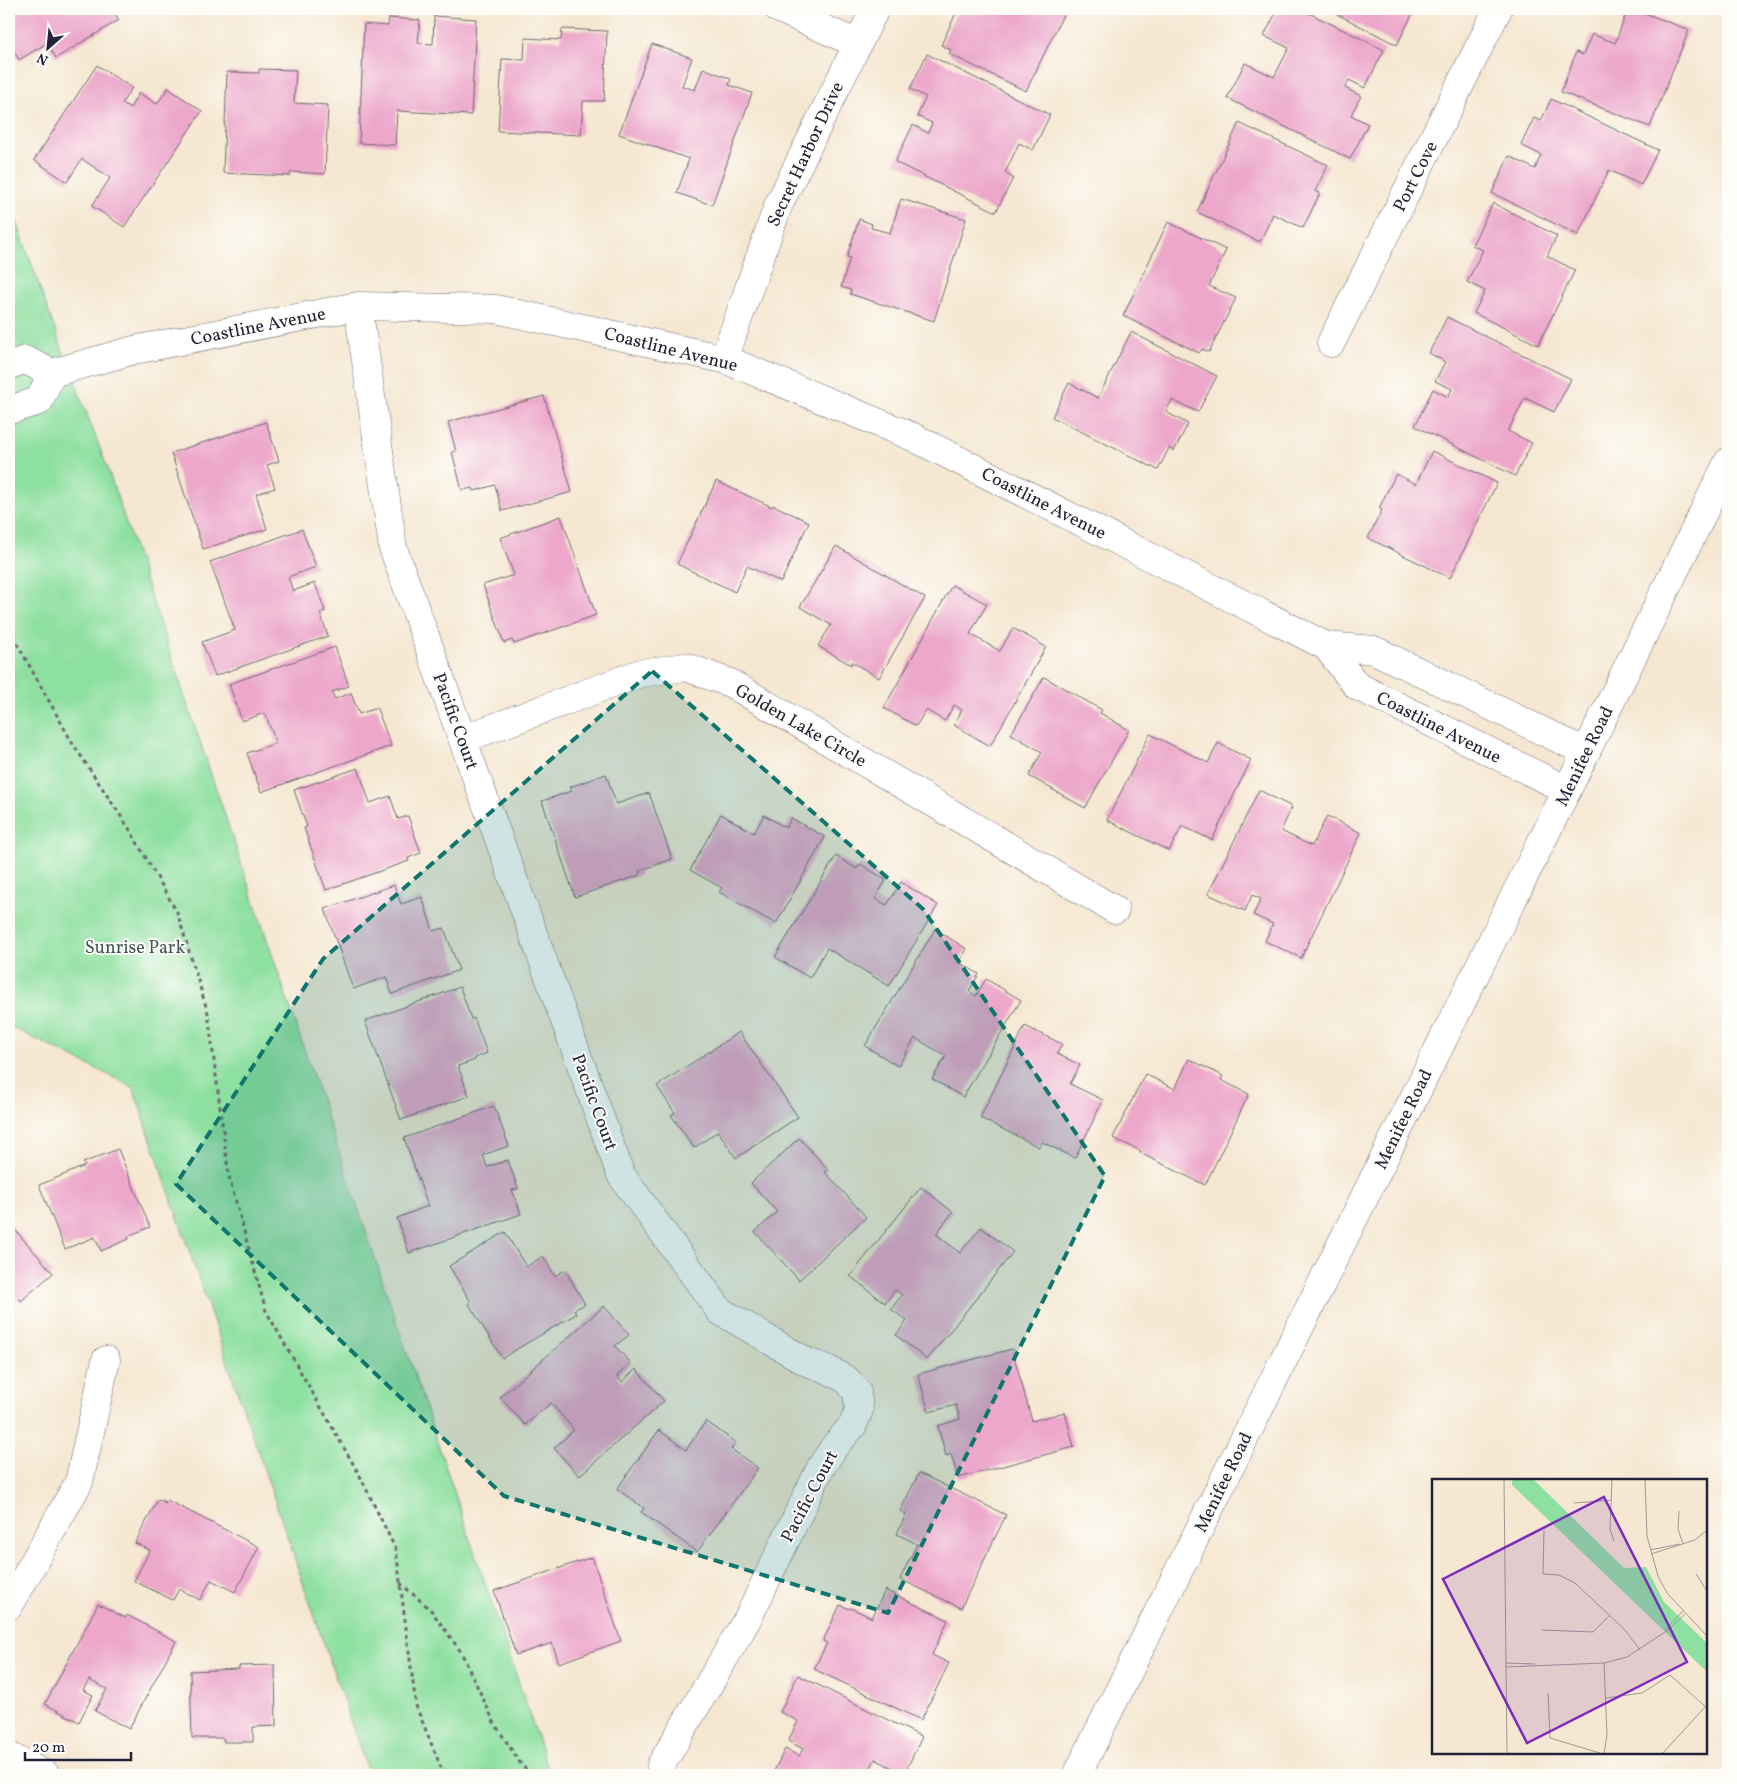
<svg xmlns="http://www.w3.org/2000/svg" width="1737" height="1784" viewBox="0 0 1737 1784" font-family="Vollkorn,serif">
<rect width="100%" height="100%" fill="#fdfcf7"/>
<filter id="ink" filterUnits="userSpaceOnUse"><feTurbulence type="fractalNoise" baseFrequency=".02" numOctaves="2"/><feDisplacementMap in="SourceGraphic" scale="10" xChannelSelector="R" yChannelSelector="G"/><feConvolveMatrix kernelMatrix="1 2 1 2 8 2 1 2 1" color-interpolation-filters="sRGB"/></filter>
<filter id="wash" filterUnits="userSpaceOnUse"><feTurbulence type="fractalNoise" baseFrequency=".0096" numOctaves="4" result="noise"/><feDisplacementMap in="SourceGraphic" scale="20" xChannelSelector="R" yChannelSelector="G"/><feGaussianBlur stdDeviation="1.12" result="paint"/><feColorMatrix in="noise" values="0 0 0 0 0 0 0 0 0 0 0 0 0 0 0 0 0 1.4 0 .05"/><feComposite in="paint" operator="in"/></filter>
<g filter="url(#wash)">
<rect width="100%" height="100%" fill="#f5e7d1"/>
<path fill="#8ee0a0" stroke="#58816e" d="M9 200 52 322 107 467 550 1775H369L133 1087 9 1026Z"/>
<g id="blocks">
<path fill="#eca7cb" d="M9 9H112L119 20 56 58 47 43 19 60 9 43Z
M958 9 966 12 968 9H1066L1026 91 949 54 951 50 941 45Z
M1278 9H1301L1384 50 1365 88 1349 80 1345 88 1361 96 1351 115 1368 124 1350 159 1227 98 1245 63 1274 77 1289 48 1264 36Z
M1332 9H1415L1397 45 1331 11Z
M1628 9H1634L1689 30 1650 127 1561 92 1576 52 1583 55 1592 34 1615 43Z
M434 16 476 19 471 115 397 111 395 145 359 143 364 24 388 26 389 18 420 20 418 43 433 44Z
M562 29 607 31 604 101H583L581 135 498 131 502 59 524 60 525 38 561 40Z
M652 44 692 58 682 86 695 90 703 68 731 79 729 85 752 93 712 205 677 193 689 159 619 134Z
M927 54 1050 115 1033 150 1019 143 1005 173 1013 178 996 212 895 162 913 125 928 133 932 123 917 116 926 97 910 89Z
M97 65 132 88 122 103 130 108 139 93 157 104 168 88 202 111 124 227 92 206 110 178 82 159 67 182 34 160Z
M259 69 296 70 294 103 328 105 325 174 291 172 290 176 223 173 227 72 259 73Z
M1551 99 1658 150 1641 185 1609 170 1578 235 1492 193 1509 156 1535 169 1541 155 1521 145 1534 118 1541 121Z
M1239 123 1328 165 1315 191 1320 193 1303 228 1273 214 1260 242 1197 212Z
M901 199 966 219 934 321 850 294 851 290 841 287 850 258 847 257 859 219 872 224 871 228 890 233Z
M1493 203 1557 236 1547 256 1575 270 1538 345 1474 313 1485 291 1467 282 1483 250 1472 245Z
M1168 222 1226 250 1209 286 1236 298 1209 352 1202 349 1199 353 1123 316Z
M1447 317 1571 379 1554 412 1525 398 1508 431 1532 443 1515 476 1415 426 1433 389 1448 397 1452 389 1435 381 1445 362 1429 353Z
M1131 332 1217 376 1198 412 1172 400 1166 412 1188 424 1174 451 1169 448 1158 470 1052 417 1069 383 1098 398Z
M544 396 572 492 502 511 495 485 474 491 473 488 462 490 452 452 456 451 448 422Z
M266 422 279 461 267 465 275 488 256 494 267 529 203 549 171 453Z
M1432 451 1497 483 1450 578 1368 538 1382 510 1379 508 1396 474 1416 484Z
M716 481 772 507 773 505 809 522 781 582 747 566 735 592 677 564Z
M561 516 596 615 514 644 512 640 504 643 483 585 514 575 500 538Z
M302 529 316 567 288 577 293 591 315 583 325 611 320 613 328 636 215 676 202 642 235 630 210 562Z
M836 546 925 598 879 678 852 662 851 665 818 646 831 625 800 607Z
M952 585 987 604 970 634 1000 651 1013 628 1046 647 990 746 954 725 962 710 954 705 945 721 926 710 916 726 884 708Z
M335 647 349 686 332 692 335 699 351 693 359 714 377 708 391 746 261 792 247 753 276 743 265 713 242 721 229 684Z
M1044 677 1102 710 1100 713 1129 730 1085 808 1029 776 1042 752 1011 734Z
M1150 734 1208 763 1218 743 1251 760 1212 840 1182 826 1169 851 1107 820Z
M358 768 370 803 390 796 398 819 408 816 421 853 408 858 409 861 326 890 304 828 307 827 294 790Z
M606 774 616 804 649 793 672 859 639 871 640 875 575 897 542 801 572 791 570 787Z
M1259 790 1292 807 1281 831 1312 846 1327 816 1361 833 1301 958 1265 941 1273 924 1253 915 1261 899 1252 895 1245 911 1208 894Z
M721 814 754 833 764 815 786 828 791 818 825 837 776 924 719 892 722 888 690 870Z
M836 856 857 869 860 864 886 880 875 899 887 905 901 882 938 905 889 986 827 948 810 978 775 957Z
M394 885 401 904 422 897 433 931 444 928 459 970 392 994 386 977 353 989 325 909Z
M935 929 967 949 959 962 979 974 969 991 976 996 986 979 1021 1000 963 1097 932 1079 946 1056 915 1038 898 1066 865 1046Z
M460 987 471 1019 474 1018 487 1053 475 1058V1060L458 1066 469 1096 401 1120 365 1021Z
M1025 1026 1062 1044 1057 1054 1080 1065 1070 1084 1103 1100 1075 1158 1042 1142 1039 1147 980 1118Z
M739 1032 798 1117 736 1158 718 1131 694 1148 671 1115 675 1113 657 1086Z
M1189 1059 1223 1076 1221 1080 1249 1094 1205 1185 1140 1153 1141 1151 1113 1138 1145 1074 1175 1089Z
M494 1106 509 1146 483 1155 487 1167 508 1160 518 1189 512 1190 521 1214 409 1253 397 1218 428 1206 404 1138Z
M799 1138 828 1169 825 1172 866 1217 799 1280 755 1232 777 1212 751 1183Z
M118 1149 150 1227 128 1236 129 1239 101 1251 95 1237 65 1249 39 1185 85 1166 83 1163Z
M921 1187 953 1212 936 1234 960 1253 981 1227 1013 1252 927 1360 896 1335 907 1321 891 1309 902 1295 895 1290 885 1303 850 1276Z
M9 1223 53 1273 21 1301 19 1298 9 1308Z
M505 1232 526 1267 543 1256 555 1276 565 1270 585 1304 574 1310 576 1314 502 1358 469 1304 471 1302 449 1266Z
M604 1306 629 1335 615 1346 631 1363 617 1376 622 1382 636 1369 664 1401 579 1476 554 1448 574 1430 551 1403 525 1425 500 1397Z
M1012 1349 1032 1421 1065 1412 1074 1447 958 1478 951 1454 946 1456 938 1426 960 1419 956 1405 929 1412 918 1374Z
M706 1421 736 1443 731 1449 758 1468 697 1552 641 1512 644 1508 617 1489 659 1430 686 1450Z
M919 1473 1006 1515 961 1608 900 1579 917 1544 897 1534 906 1514 900 1511Z
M158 1499 166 1503 167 1500 259 1547 235 1592 211 1580 200 1600 179 1589 173 1600 134 1581 150 1550 135 1543Z
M592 1557 621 1641 559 1663 552 1643 516 1655 494 1591Z
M885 1590 948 1620 932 1655 949 1663 921 1720 814 1669 827 1643 823 1641 840 1605 850 1609 851 1608 872 1618Z
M98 1604 126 1618 127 1615 176 1641 129 1729 95 1711 107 1689 89 1680 83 1690 93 1695 79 1722 45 1704Z
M275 1665 276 1726 253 1727V1742H224L223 1738H192L190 1671 239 1669V1666Z
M798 1675 922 1737 904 1774 875 1759 867 1775H772L785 1749 799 1756 803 1749 788 1741 798 1721 780 1712Z"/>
</g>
</g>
<g filter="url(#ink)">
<use href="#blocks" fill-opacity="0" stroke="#6c6770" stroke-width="1"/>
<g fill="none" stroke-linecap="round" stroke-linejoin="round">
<defs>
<path id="minor" d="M779 9 858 44
M358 306 393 548 621 1175 720 1311 807 1362 827 1369 847 1380 857 1392 859 1410 853 1425 834 1447 821 1467 748 1618 661 1765
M1331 343 1498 9
M724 359 778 206 875 9
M9 365 25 360 52 373 134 350 358 306 496 309 724 359 913 437 1326 646 1374 650 1586 752
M9 410 39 401 52 373
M1326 646 1357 686 1567 790
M463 739 641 673 686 667 730 683 1115 910
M9 1606 79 1482 106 1360
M9 1756 46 1775"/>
<path id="major" d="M1077 1775 1586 752 1728 462"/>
</defs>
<use href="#minor" stroke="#6c6770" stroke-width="29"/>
<use href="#major" stroke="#6c6770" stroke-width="29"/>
<path stroke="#6c6770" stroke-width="3" stroke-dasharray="4 4" stroke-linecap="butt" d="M9 629 73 744 130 830 177 912 208 1013 229 1177 266 1311 360 1476 396 1550 416 1706 444 1775
M400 1583 430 1609 461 1652 495 1724 520 1763 531 1775"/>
<use href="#minor" stroke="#fff" stroke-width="28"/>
<use href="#major" stroke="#fff" stroke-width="28"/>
</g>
</g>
<path fill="#0f766e" fill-opacity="0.2" stroke="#0f766e" stroke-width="4" stroke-dasharray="10 6" stroke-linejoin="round" d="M652 671 923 909 1105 1176 888 1613 504 1496 176 1184 323 959Z"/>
<g text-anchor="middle" stroke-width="4" stroke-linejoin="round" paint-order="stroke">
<g font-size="18" fill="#22223b" stroke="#fdfcf7">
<text transform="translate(805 154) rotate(-65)" y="6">Secret Harbor Drive</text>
<text transform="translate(1415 176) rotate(-63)" y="6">Port Cove</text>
<text transform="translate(258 326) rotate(-11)" y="6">Coastline Avenue</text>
<text transform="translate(671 349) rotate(14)" y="6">Coastline Avenue</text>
<text transform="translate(1044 503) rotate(27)" y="6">Coastline Avenue</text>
<text transform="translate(456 721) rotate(70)" y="6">Pacific Court</text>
<text transform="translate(801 725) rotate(30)" y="6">Golden Lake Circle</text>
<text transform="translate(1439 727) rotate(27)" y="6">Coastline Avenue</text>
<text transform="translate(1584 756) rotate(-64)" y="6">Menifee Road</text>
<text transform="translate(595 1102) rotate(70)" y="6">Pacific Court</text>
<text transform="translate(1403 1119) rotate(-64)" y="6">Menifee Road</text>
<text transform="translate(1223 1482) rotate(-64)" y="6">Menifee Road</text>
<text transform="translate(809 1496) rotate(-62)" y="6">Pacific Court</text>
</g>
<g font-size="18" fill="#425b59" stroke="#fdfcf7">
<text x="135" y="953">Sunrise Park</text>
</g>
</g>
<g transform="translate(1432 1479)">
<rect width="275" height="275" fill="#f5e7d1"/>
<path d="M101 0 192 89 214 88 232 123 275 164V193L80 6V1Z" fill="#8ee0a0"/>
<path fill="none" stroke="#a19895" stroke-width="1" d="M72 0 75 275M180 0 178 50 182 62M213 0 215 57 226 97 235 114 275 157M142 24 180 21M247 32 246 50 251 65M112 51 111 95 127 96 143 104 193 151 208 171M218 71 248 65M219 75 263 61 275 51M264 95 275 112M110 151 161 153 178 136M233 151 251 132M74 184 103 185M172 184 175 256 172 275M74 188 172 184 195 178 236 151 253 135M116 214 118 259 171 275M174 219 210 214 238 196 275 229M230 275 273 228"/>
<path fill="#7b2cbf" fill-opacity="0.15" stroke="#7b2cbf" stroke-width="2.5" d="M172 18 255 183 95 264 11 100Z"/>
<rect width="275" height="275" fill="none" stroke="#22223b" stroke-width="2.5"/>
</g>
<rect width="1737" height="1784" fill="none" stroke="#fdfcf7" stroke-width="30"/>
<g transform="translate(48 48) rotate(207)" stroke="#fdfcf7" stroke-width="4" paint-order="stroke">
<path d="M0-4L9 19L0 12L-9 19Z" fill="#22223b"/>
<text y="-8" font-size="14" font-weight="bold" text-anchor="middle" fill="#22223b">N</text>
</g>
<path d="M25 1752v8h106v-8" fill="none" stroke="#22223b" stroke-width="2.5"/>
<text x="32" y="1752" font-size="15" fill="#22223b" stroke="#fdfcf7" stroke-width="4" paint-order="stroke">20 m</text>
</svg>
